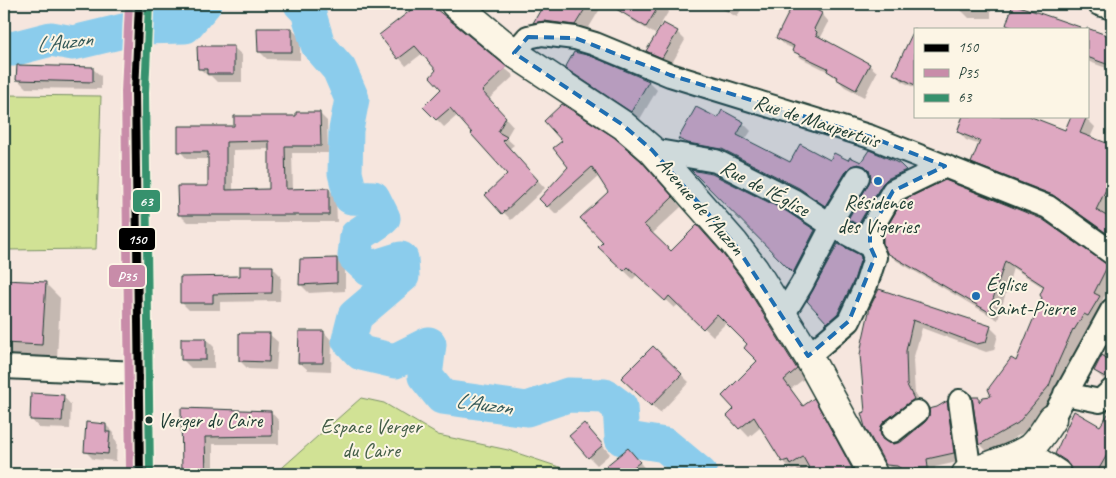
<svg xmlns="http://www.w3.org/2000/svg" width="1116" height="478" viewBox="0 0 1116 478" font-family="Caveat,sans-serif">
<rect width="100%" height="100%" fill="#f6e6de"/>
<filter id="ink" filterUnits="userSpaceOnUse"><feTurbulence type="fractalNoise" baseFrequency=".02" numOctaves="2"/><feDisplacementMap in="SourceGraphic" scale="10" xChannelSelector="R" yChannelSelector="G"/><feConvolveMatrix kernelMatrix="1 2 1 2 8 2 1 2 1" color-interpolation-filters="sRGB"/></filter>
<g filter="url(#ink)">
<path fill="#d1e295" stroke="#789064" d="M4 95 101 96 96 249 4 250Z
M361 398 384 403 438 435 508 450 568 470 572 474H275Z"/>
<path fill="#0003" fill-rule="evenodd" d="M408 4H432L441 13 440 14 514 76 489 99 513 126 506 138 514 145 509 149 545 188 511 220 487 195 509 174 458 115 444 127 425 107 443 89 437 71 423 53 406 66 381 35 413 11Z
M545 4H603L585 34 544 32 534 22Z
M630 4H673L655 34 633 21 625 13Z
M713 4H744L737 17Z
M795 4H803L822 14 829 22 821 37 825 41 869 65 877 72 864 97 845 87 829 72 801 58 794 49 785 45 777 38Z
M961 4H991V18H969L961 10Z
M1014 6H1019L1086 29H1011L1007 25Z
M292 29 300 38V60L267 59 259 51Z
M1087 29 1112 38V70L1087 61Z
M677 32 685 40 671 65 656 59 648 51Z
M233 47 242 55V82H217L211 76H208L199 68Z
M915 55V88L903 82 895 73Z
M590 58 649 82 657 90 640 119 574 76 566 67Z
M92 68 101 76V89L26 88 18 80Z
M319 113 327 121 328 153H292L293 190 329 189 336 197 337 222H187L179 214 209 187V159H187L180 151 236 128ZM270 149V190L233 191V150Z
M962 116H1012L1065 131 1083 116 1086 118 1095 127 1090 138 1112 147V238L1066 205 982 171 973 162 980 145 966 140 957 130Z
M719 120 743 123 751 131 745 140 791 164 830 162 899 165 912 178 866 232 857 226 849 219 871 184 872 177 871 172 866 171 833 212 808 196 731 157 687 146 679 138Z
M555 148 650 171 681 207 652 234 671 252 706 235 730 263 750 288 805 378 791 389 804 407 813 400 822 409 858 474H816L810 467 800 473 796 469 792 470 783 461 761 427 749 437 729 416 736 409 758 361 749 344 727 322 713 336 679 304 674 308 638 274 633 279 609 256 605 242 609 192 599 176 556 214 541 199 570 168Z
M694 172 814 231 820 237 799 278Z
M1041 220 1112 271V282L1102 301 1107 305 1096 323 1092 321 1083 337H1082L1063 375 1057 394 1026 431 989 453 980 444 974 398H979L981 401 993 397 1017 362 1043 298 1044 288 1013 268 998 320 897 261 888 253Z
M859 256 868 265 836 330 828 322Z
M337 259 345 268V291L309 293 301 285Z
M273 268 281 276 280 301 220 302V310H189L181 302 241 277Z
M4 281 45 283 60 298 57 359 4 356Z
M871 307 990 327 998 335 994 350 986 352 922 328 913 360 915 394 921 408 889 435 888 443 889 445H896L901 443 947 403 955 411 962 461 935 467 936 474 895 473 887 464 866 413Z
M324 332 332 341 331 371 308 370 299 362Z
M269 334 278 342 276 370 248 369 240 361Z
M206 339 214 347V368H191L182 359Z
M653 347 689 382 660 413 623 378Z
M1107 350 1112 353V384L1104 380 1095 371Z
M63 396 71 405 70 429 39 428 31 419Z
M182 409 271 412 279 421V444H213V474H182Z
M1112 412V474H1074L1072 468 1056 454 1100 428Z
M106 425 114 433V438L117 442 116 461 93 459 85 451Z
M592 433 610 454 597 465 589 457Z
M636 458 647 471 643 474H615L608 466Z"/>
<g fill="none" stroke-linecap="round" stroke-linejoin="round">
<path stroke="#8bccec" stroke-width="35" d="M301 4 308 11 318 45 339 69 352 99 346 130 345 173 351 197 373 198 383 218 357 236 355 256 369 269 401 259 402 276 355 316 349 340 361 353 395 361 429 344 425 376 442 397 527 409 568 395 605 396 620 407 622 438 665 445 700 474
M4 47 12 49 51 39 73 43 140 27 185 26 204 4"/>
</g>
<path fill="#dea8c1" stroke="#1f3d34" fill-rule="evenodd" d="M406 4H430L507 67 482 91 506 117 498 132 507 137 503 141 538 180 502 214 485 195 507 174 471 134 472 133 450 108 436 120 423 107 441 89 430 77 436 70 415 46 398 59 379 35 411 10Z
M544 4H588L575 25 544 21 533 23Z
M608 4H660L646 27Z
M793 4H805L822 13 814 29 817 32 816 35 870 64 856 90 836 79 837 77 827 71 828 68 792 51 794 46 776 38Z
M1013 4 1080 27V29H1016L1006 25Z
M663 23 678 31 662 58 646 51Z
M257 28H292V52H258Z
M915 28V85L893 74Z
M1087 28 1112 37V66L1087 57Z
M197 46H234V74H207V69H198Z
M574 52 591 56 649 81 631 112 565 68Z
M17 65 93 67V82L16 80Z
M562 104 614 137 641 161 673 197 644 225 671 251 697 225 722 253 741 278 797 369 784 380 803 406 814 398 855 474H823L821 470 812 473 803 457 790 465 788 460 782 462 754 417 739 429 727 416 734 409 722 396 757 361 744 348 747 344 717 314 703 329 669 296 665 301 628 267 624 271 598 247 603 242 580 218 608 192 592 167 547 207 539 199 568 167 553 148 562 141 544 121Z
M696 107 718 118 722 110 744 122 737 135 790 162 800 144 830 160 834 153 848 160 850 157 861 162 869 150 892 160 900 164 906 170 887 179 882 184 858 225 848 219 869 183 871 177 869 170 865 166 858 164 851 166 847 170 825 206 799 188 722 149 688 143 678 139Z
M296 112H320L321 146H285L286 189 329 188V215H178L177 186H208V152H178V126H234V116H296ZM269 141V189L226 190V142Z
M963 116H1029L1065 130 1071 116H1087L1080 133 1112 145V177L1096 210 1112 219V237L1053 195 971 163 980 141 957 132Z
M691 170 712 174 786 211 815 230 793 273Z
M945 180 1042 219 1108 265 1094 293 1100 296 1088 316 1084 314 1074 330 1073 329 1056 367 1049 386 1018 423 979 445 972 397H979V402L983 397 991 396 988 389 1011 358 1016 361 1042 298 1040 295 1044 286 1005 261 989 312 887 253 883 243V234L902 201Z
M838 244 860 255 861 258 854 280 838 313 827 323 807 301Z
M337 258V283L299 285 300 259Z
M240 266H273L272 293 213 294V303H180V277L240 276Z
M4 280 46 282 42 345 4 343Z
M879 289 991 326 986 342 977 344 913 320 906 351 907 385 914 399 885 421 881 426 880 432 882 439 888 443 894 444 901 442 925 422 929 416V409L937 407 947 401 954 453 927 459 928 468 902 469 897 466 886 465 865 427 861 413 865 412 860 355 862 343 870 307Z
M299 331H324L323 363H298Z
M239 333H270L269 362 239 361Z
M181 338H206V360H181Z
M653 346 682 374 651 406 621 378Z
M1102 355 1112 362V377L1107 378 1094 371Z
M31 393 64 395 62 421 30 420Z
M181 408 271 411 272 436 205 437 206 474H182Z
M1112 408V446L1096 474H1078L1072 471 1066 461 1055 454 1074 411 1100 426Z
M86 422 106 424V432H110L108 454 84 452Z
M584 423 603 445 588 458 569 436Z
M628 448 640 462 625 474H614L606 466Z"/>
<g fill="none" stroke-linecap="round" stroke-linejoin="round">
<defs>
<path id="street" d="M139 4 135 92 140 474
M1099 4 1112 8
M514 53 528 37 542 34 575 38 595 44 670 75 871 137 1048 207 1112 253
M652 150 716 161 793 200 831 225 870 246
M783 315 802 284 829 232 833 218 858 177
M808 356 849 321 866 285 875 257 870 246V231L893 191 945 166
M4 367 138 373
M1065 394 1100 401 1112 390
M960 401 970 474
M1052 419 1112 310
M893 431 917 412"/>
<path id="secondary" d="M455 4 514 53 623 125 652 150 734 243 754 269 808 356 873 474
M1023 452 1057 474
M966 474C983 468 1018 457 1031 447 1040 439 1046 428 1052 419"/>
</defs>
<use href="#street" stroke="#1f3d34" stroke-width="26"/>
<use href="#secondary" stroke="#1f3d34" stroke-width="31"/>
<use href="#street" stroke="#fcf5e5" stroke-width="22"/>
<use href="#secondary" stroke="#fcf5e5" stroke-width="28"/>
<defs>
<path id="bus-1" d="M139 4 135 92 140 474"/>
<path id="bus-2" d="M129 4 125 92 130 474"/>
<path id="bus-3" d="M149 4 145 92 150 474"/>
</defs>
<use href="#bus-1" stroke="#fcf5e5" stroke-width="11"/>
<use href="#bus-2" stroke="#fcf5e5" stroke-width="11"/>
<use href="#bus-3" stroke="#fcf5e5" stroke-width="11"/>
<use href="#bus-1" stroke="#000" stroke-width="8"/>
<use href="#bus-2" stroke="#c88ca9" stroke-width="8"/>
<use href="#bus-3" stroke="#36916d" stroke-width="8"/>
</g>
</g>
<path fill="#1f6fb2" fill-opacity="0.2" stroke="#1f6fb2" stroke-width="4" stroke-dasharray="10 6" stroke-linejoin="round" d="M528 37 575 38 670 75 871 137 945 166 893 191 870 231V246L875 257 849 321 808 356 734 243 652 150 623 125 514 53Z"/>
<g fill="#1f6fb2" stroke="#fcf5e5" stroke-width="2">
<circle cx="878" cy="181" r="5"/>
<circle cx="976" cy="296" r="5"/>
</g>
<circle fill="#1f3d34" stroke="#fcf5e5" stroke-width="2" cx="149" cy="420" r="4.5"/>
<g text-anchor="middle" stroke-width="4" stroke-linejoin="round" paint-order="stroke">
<g font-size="20" fill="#1f3d34" stroke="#fcf5e5" text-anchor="start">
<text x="158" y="427">Verger du Caire</text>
</g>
<g font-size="21" fill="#1f3d34" stroke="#fcf5e5">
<text transform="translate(817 121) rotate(18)" y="7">Rue de Maupertuis</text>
<text transform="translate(765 188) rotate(28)" y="7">Rue de l'Église</text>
<text transform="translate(701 206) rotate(49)" y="7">Avenue de l'Auzon</text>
</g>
<g font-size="21" fill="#1f3d34" stroke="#fcf5e5">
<text x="878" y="209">Résidence<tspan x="878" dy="24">des Vigeries</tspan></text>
<text x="986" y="291" text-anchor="start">Église<tspan x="986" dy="24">Saint-Pierre</tspan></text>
</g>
<g font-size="21" fill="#435e47" stroke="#fcf5e5">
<text x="371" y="433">Espace Verger<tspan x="371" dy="24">du Caire</tspan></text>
</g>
<g font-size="22" font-style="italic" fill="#355a59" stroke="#fcf5e5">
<text transform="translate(64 41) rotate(-7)" y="8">L'Auzon</text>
<text transform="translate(484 403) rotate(8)" y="8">L'Auzon</text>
</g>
</g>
<g stroke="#fcf5e5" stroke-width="2">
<rect x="132" y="189" width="29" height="24" rx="5" fill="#36916d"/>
<rect x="118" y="227" width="38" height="24" rx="5" fill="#000"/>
<rect x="108" y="264" width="38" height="24" rx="5" fill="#c88ca9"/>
</g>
<g font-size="14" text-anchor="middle" font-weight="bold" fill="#fff">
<text x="146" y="206">63</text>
<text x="137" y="244">150</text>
<text x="127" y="281">P35</text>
</g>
<rect width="1116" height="478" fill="none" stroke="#fcf5e5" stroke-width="20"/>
<rect x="10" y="10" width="1096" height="458" fill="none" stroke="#1f3d34" stroke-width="2" filter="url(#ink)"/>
<rect x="914" y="28" width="175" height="90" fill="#fcf5e5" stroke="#a4ab9e"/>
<rect x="924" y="44" width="25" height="8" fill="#000000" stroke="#a4ab9e"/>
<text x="958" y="52" font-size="15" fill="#1f3d34">150</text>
<rect x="924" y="69" width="25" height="8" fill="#c88ca9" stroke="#a4ab9e"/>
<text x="958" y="78" font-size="15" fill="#1f3d34">P35</text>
<rect x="924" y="94" width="25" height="8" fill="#36916d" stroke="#a4ab9e"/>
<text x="958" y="102" font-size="15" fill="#1f3d34">63</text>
</svg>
